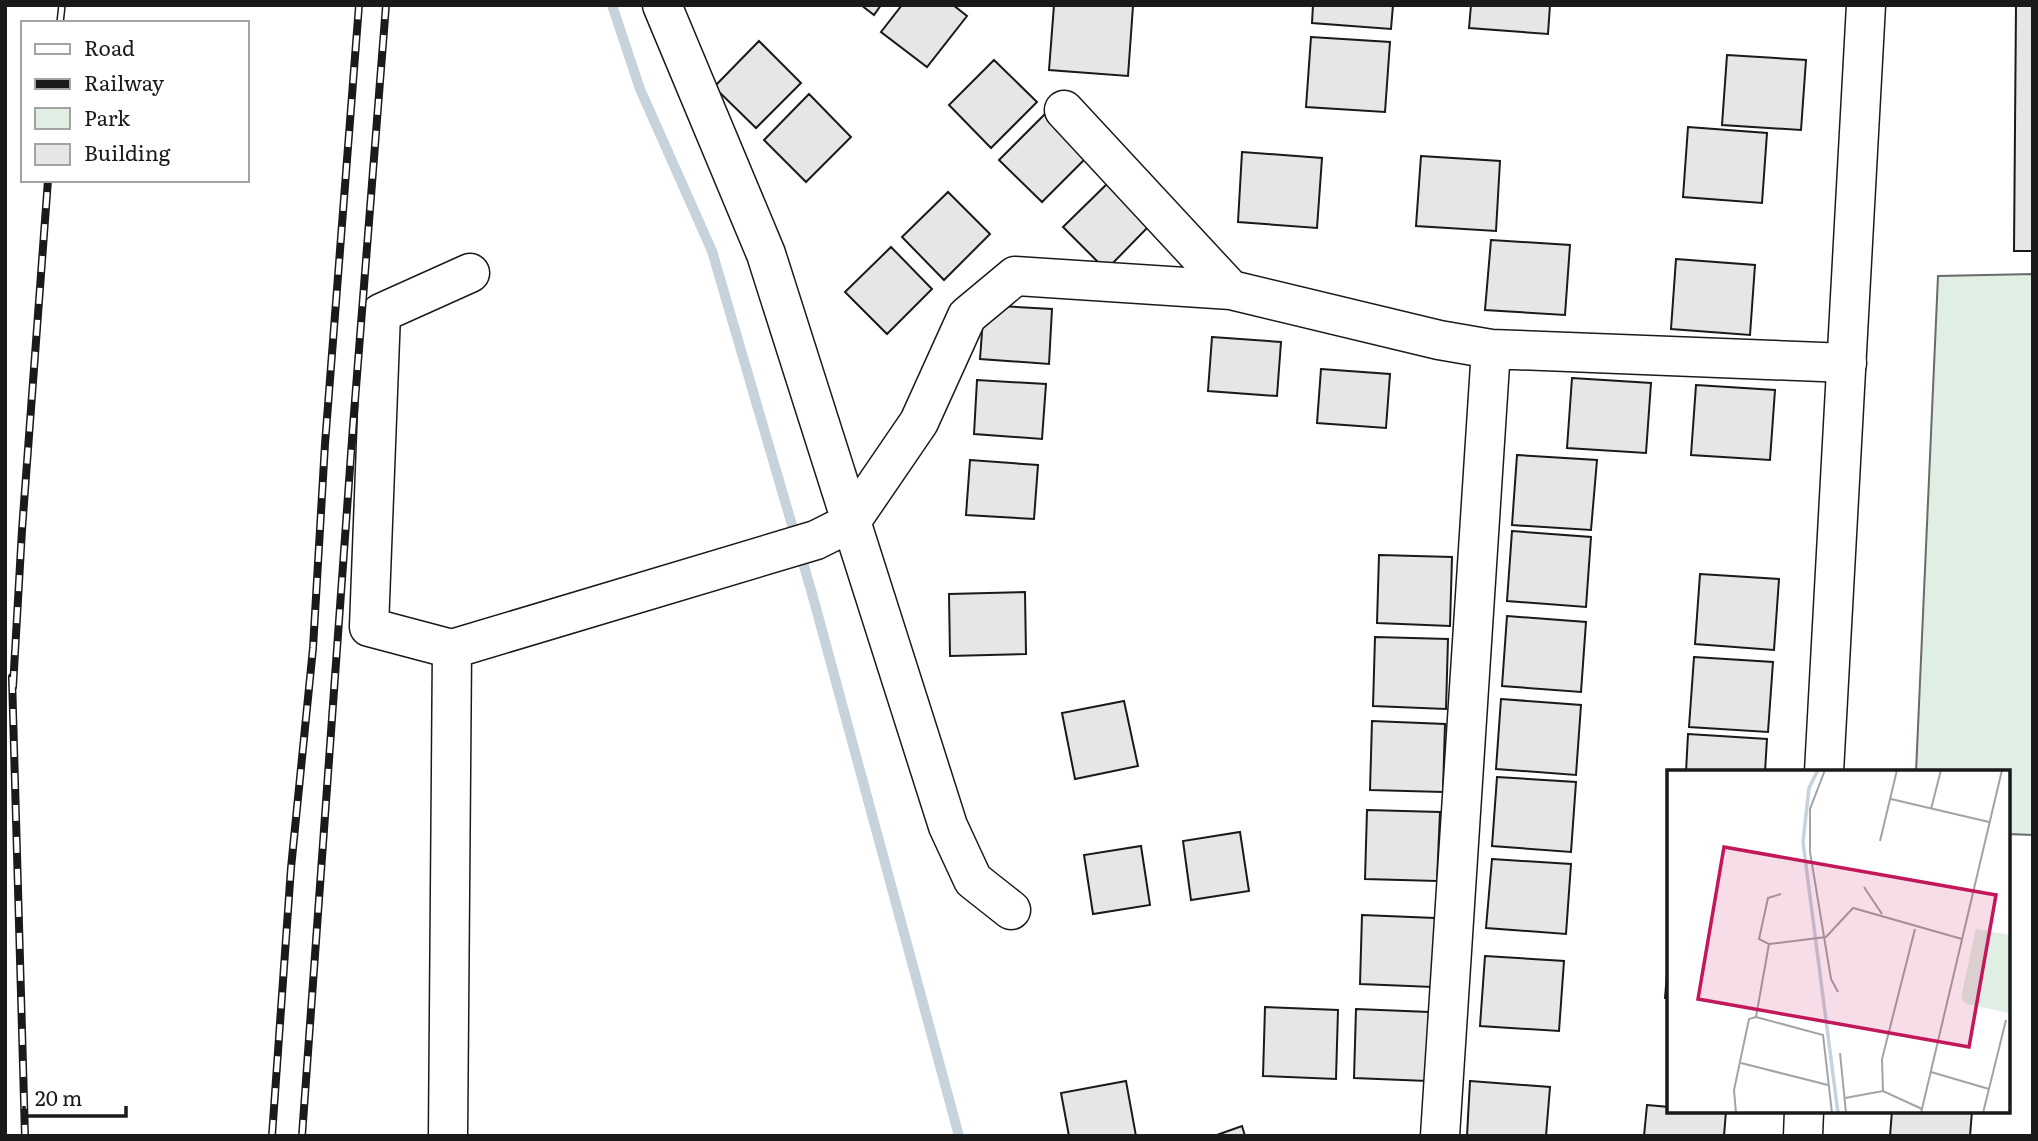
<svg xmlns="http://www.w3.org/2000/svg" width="2038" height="1141" viewBox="0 0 2038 1141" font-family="Literata,serif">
<rect width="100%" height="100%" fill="#fff"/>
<path fill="#e0efe3" stroke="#6a6a6a" stroke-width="2" d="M2033 274V835L2008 834V772H1916L1938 276Z"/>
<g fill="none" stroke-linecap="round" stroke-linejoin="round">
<path stroke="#c6d2dc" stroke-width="10" d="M612 5 640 89 712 251 813 597 959 1136"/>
</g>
<path fill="#e6e6e6" stroke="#1a1a1a" stroke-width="2" d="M861 5H881L874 15Z
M902 5H953L967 16 927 67 881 32Z
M1054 5 1133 6 1128 76 1049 70Z
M1313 5H1393L1391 29 1312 23Z
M1471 5H1550L1548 34 1469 28Z
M2016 5H2033V251H2014Z
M1311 37 1390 42 1385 112 1306 107Z
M759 41 801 83 756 128 714 87Z
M1727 55 1806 60 1801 130 1722 125Z
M994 60 1037 102 991 148 949 105Z
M809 94 851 137 806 182 764 140Z
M1045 114 1087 157 1042 202 999 160Z
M1688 127 1767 133 1762 203 1683 197Z
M1242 152 1322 158 1317 228 1238 222Z
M1421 156 1500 161 1496 231 1416 226Z
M1109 182 1151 224 1106 270 1063 227Z
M948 192 990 234 944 280 902 237Z
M1491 240 1570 245 1565 315 1485 310Z
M891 247 932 289 887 334 845 292Z
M1676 259 1755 265 1750 335 1671 329Z
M984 305 1052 309 1049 364 980 359Z
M1212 337 1281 342 1277 396 1208 391Z
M1321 369 1390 374 1386 428 1317 423Z
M1572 378 1651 383 1646 453 1567 448Z
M977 380 1046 384 1042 439 974 434Z
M1696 385 1775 390 1770 460 1691 455Z
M1517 455 1597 460 1591 530 1512 525Z
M970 460 1038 465 1034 519 966 515Z
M1512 531 1591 537 1586 607 1507 601Z
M1379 555 1452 557 1450 626 1377 623Z
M1700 574 1779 579 1774 650 1695 644Z
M1025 592 1026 654 950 656 949 594Z
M1507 616 1586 622 1581 692 1502 686Z
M1375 637 1448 639 1446 709 1373 706Z
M1694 657 1773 662 1768 732 1689 727Z
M1501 699 1581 705 1576 775 1496 769Z
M1124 701 1138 766 1075 779 1062 713Z
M1372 721 1445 724 1443 792 1370 790Z
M1688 734 1767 739 1765 772H1686Z
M1497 777 1576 782 1571 852 1492 846Z
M1367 810 1440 812 1437 881 1365 879Z
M1240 832 1249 891 1191 900 1183 841Z
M1141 846 1150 905 1093 914 1084 855Z
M1492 859 1571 864 1566 934 1486 928Z
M1362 915 1435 918 1433 987 1360 984Z
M1669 950V999L1665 998Z
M1485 956 1564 961 1559 1031 1480 1026Z
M1265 1007 1338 1010 1336 1079 1263 1076Z
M1356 1009 1429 1012 1427 1081 1354 1078Z
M1126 1081 1136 1136H1069L1061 1093Z
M1470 1081 1550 1087 1546 1136H1467Z
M1647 1105 1669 1107V1111H1726L1724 1136H1644Z
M1892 1111H1972L1970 1136H1890Z
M1242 1126 1245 1136H1214Z"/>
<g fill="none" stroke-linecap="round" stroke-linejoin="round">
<defs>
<path id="minor" d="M662 5 766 254 948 826 973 880 1011 910
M1064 110 1231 290
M452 649 816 540 850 523 919 422 967 316 1015 276 1231 290 1439 340 1491 349 1847 363
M448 1136 452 649 369 627 381 313 470 273
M1440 1136 1491 349"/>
<path id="major" d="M1824 772 1866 5
M1803 1136 1804 1111"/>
</defs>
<use href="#minor" stroke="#1a1a1a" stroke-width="41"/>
<use href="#major" stroke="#1a1a1a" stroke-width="41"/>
<use href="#minor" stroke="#fff" stroke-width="38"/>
<use href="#major" stroke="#fff" stroke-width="38"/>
<defs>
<path id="rail" d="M60 23 62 5
M12 677 25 1136
M13 687 22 530 48 180
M272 1136 291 868 313 648 325 444 359 5
M302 1136 353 426 386 5"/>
</defs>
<use href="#rail" stroke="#1a1a1a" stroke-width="8"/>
<use href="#rail" stroke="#fff" stroke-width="5" stroke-dasharray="16" stroke-linecap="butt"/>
</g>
<g transform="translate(1667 770)">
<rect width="343" height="343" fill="#fff"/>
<path d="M309 159 343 165V243L299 234 294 228Z" fill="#e0efe3"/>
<path fill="none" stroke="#c6d2dc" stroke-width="3.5" d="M151 0 142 18 136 72 171 343"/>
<path fill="none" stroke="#a3a3a3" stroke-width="2" d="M158 0 143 39V82L164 209 171 222M224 29 322 52M264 39 274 0M213 71 230 0M197 117 215 144M102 174 159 167 186 138 295 169M89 247 156 265 165 343M173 283 179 343M74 293 161 315M264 302 322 319M216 321 215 289 248 159M178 328 216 321 255 339M69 343 67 320 82 249 89 247 102 174 92 169 101 128 114 124M254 343 335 0M316 343 339 250"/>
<path fill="#c2185b" fill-opacity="0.15" stroke="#c2185b" stroke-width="3.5" d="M57 77 329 125 302 277 31 229Z"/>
<rect width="343" height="343" fill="none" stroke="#1a1a1a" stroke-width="3.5"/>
</g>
<rect width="2038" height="1141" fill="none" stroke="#1a1a1a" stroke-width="14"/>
<rect x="21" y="21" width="228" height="161" fill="#ffffff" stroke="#a3a3a3" stroke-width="2"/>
<rect x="35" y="44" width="35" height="10" fill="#ffffff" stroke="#a3a3a3" stroke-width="2"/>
<text x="84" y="56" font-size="21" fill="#1a1a1a">Road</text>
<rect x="35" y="79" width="35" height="10" fill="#1a1a1a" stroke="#a3a3a3" stroke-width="2"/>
<text x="84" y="91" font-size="21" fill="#1a1a1a">Railway</text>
<rect x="35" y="108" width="35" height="21" fill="#e0efe3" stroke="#a3a3a3" stroke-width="2"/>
<text x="84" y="126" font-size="21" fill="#1a1a1a">Park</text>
<rect x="35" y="144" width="35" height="21" fill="#e6e6e6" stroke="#a3a3a3" stroke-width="2"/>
<text x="84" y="161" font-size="21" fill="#1a1a1a">Building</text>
<path d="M24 1106v10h102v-10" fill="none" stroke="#1a1a1a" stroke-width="3.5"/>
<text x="35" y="1106" font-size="21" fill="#1a1a1a" stroke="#ffffff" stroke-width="5" paint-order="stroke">20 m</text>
</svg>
